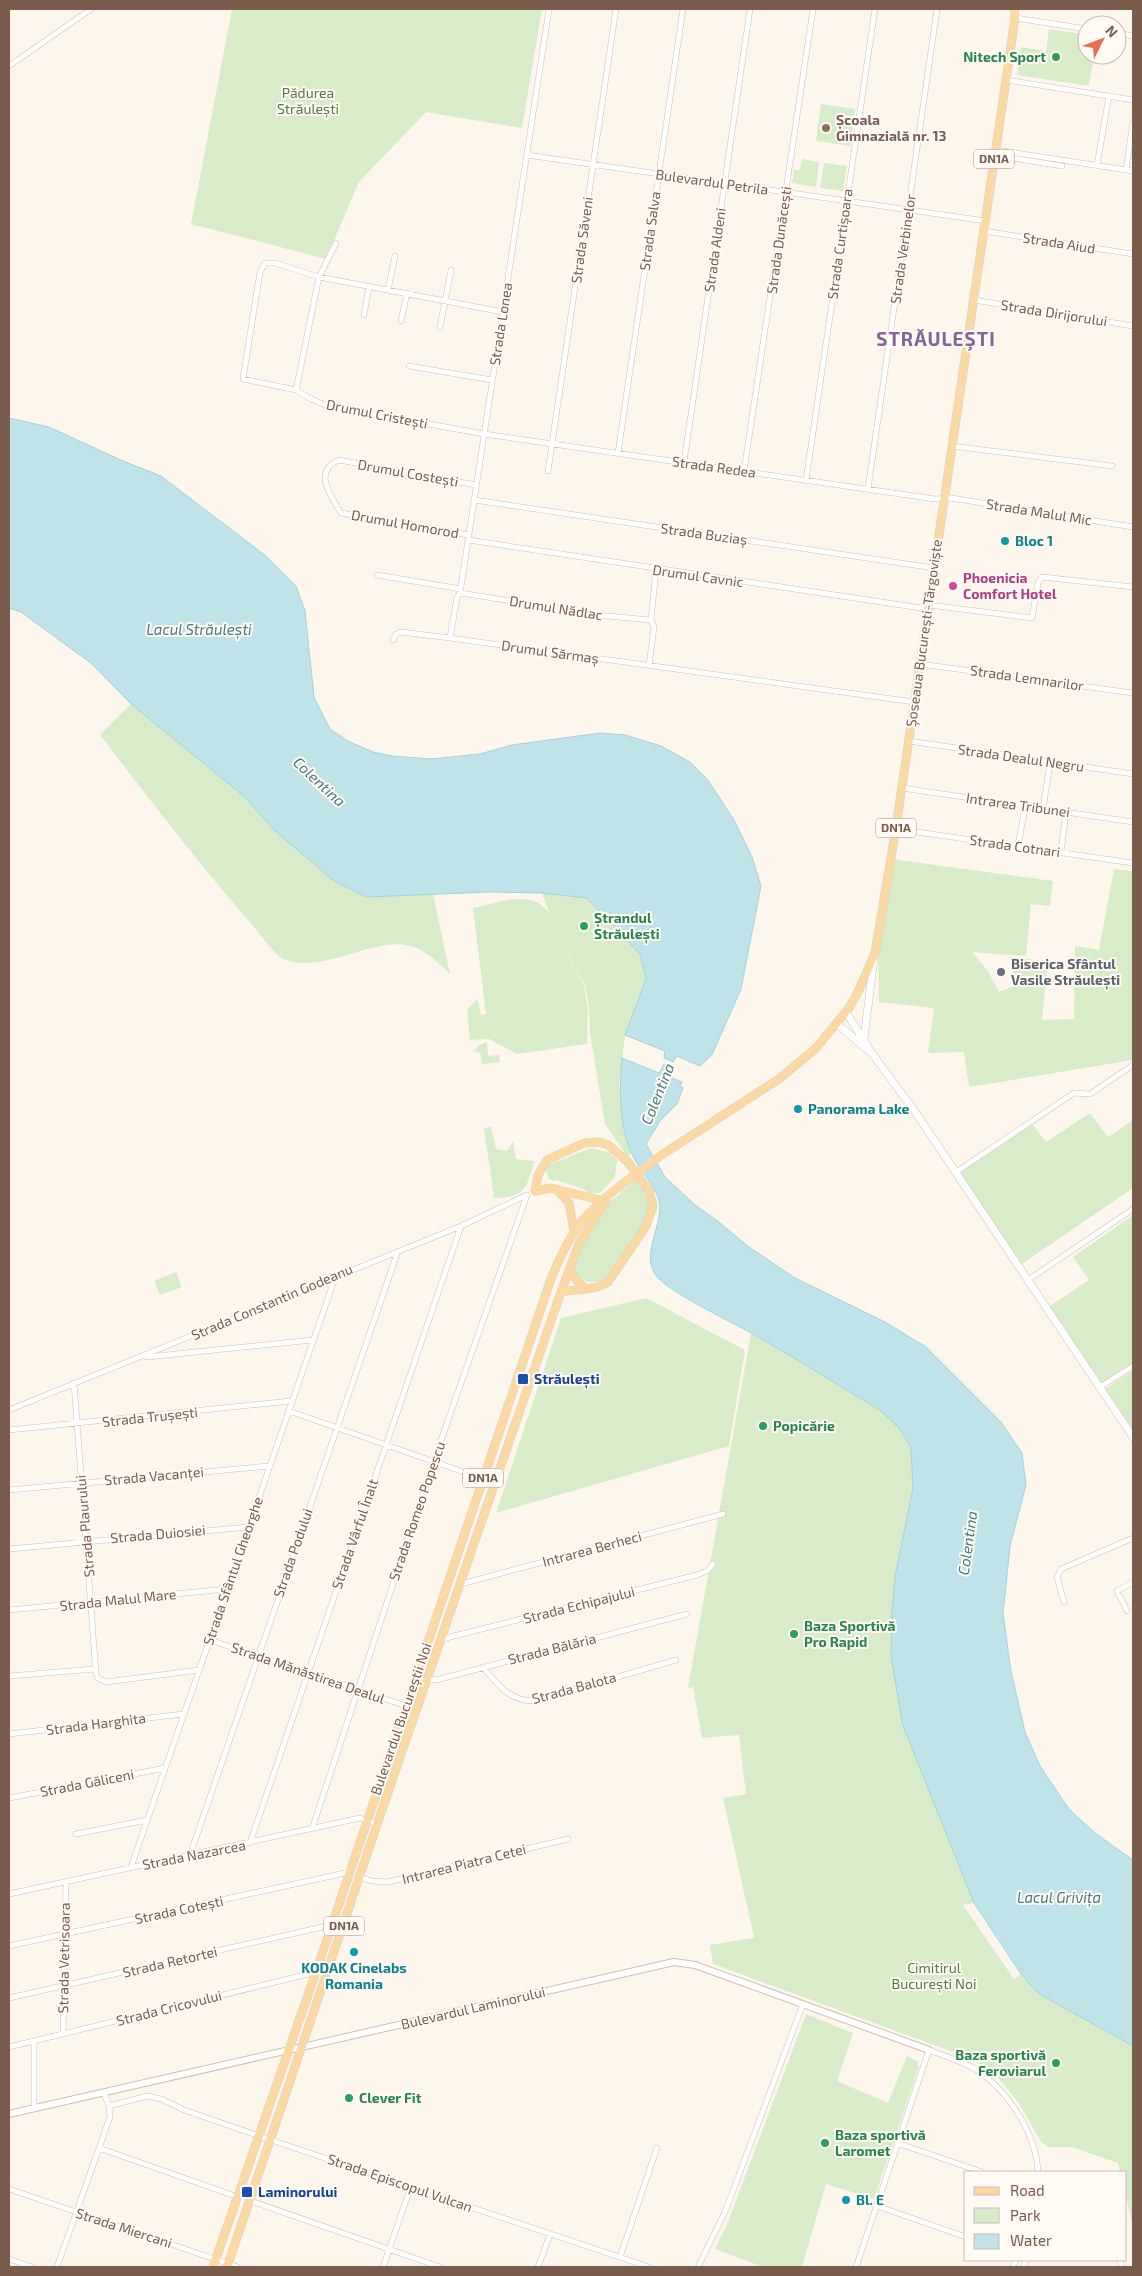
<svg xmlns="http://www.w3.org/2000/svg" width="1142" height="2276" viewBox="0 0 1142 2276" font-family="'Exo 2',sans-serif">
<rect width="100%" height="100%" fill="#fdf6ec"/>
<path fill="#d8ecc9" d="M232 9H542L522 128 426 112 359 182 326 259 191 224Z
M1049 29 1087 35V55H1094L1089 86 1017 75 1021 47 1046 51Z
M821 104 855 109 850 146 816 141Z
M802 159 819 162 816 187 792 183 794 170H800Z
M824 163 847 166 843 191 820 188Z
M131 704 245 797 273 829 334 881 366 897 433 894 450 974C439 964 426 950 411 946 376 936 326 973 285 960 276 957 260 934 254 927 200 865 150 800 100 735Z
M891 859 1053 881 1050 906 1031 904 1026 956 972 952 988 971 999 992 1017 985 1009 957 1048 961 1042 1020 1074 1019 1075 946 1099 950 1114 869 1133 871V1060L969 1087 964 1052 928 1053 934 1008 879 1002 878 937Z
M542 893 587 898 640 954 646 979 625 1035 619 1084 625 1128 631 1154 627 1156 605 1124 590 1033 589 1008 585 985 560 942 584 985 588 1012 587 1044 517 1054 489 1039 470 1040 467 1010 476 1000 478 1001 481 1015 486 1014 473 908C498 903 532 888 549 913Z
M487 1042 488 1056 499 1055 500 1062 482 1064 480 1052H474L479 1045Z
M1090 1113 1108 1137 1133 1120V1188L1019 1266 956 1173 1031 1122 1046 1142Z
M491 1127 496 1149 507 1151 513 1141 516 1159 534 1161C528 1187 524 1199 494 1198L484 1128Z
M591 1148 608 1152 617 1160 615 1177 600 1193H589L583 1189 556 1180 552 1181 548 1178 546 1168 550 1164Z
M636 1179C641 1185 646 1191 648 1199 652 1223 619 1259 606 1279 592 1284 583 1284 574 1270L576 1255 602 1209Z
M1133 1215V1366L1100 1387 1047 1308 1089 1280 1073 1257Z
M176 1272 182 1287 160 1295 154 1281Z
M646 1298 745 1350 729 1446 496 1513 561 1318Z
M751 1333 881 1411 899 1428 911 1448 913 1488 895 1577 903 1726 974 1903 963 1905 1014 1979 1021 1974 1039 1994 1133 2046V2228L1126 2195V2172H1120L1118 2163 1072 2147H1048L1042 2143 1018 2102 992 2070 964 2056 713 1964 710 1945 754 1938 723 1798 746 1794 739 1735 702 1738 693 1687 688 1688Z
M1133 1370V1437L1102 1391Z
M806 2014 853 2033 837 2081 888 2103 907 2056 917 2061 919 2067 874 2199 826 2184 802 2267H763L715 2249 726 2227Z"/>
<path fill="#bfe3e8" stroke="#a5d3da" d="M9 418 49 427 123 461 161 476 266 556 296 586 305 611 314 697 330 729 348 741 373 752 392 756 431 759 480 754 512 745 600 733 625 735 661 746 690 762 708 780 734 820 752 857 761 886 741 989 712 1055 700 1066 677 1056 673 1062 664 1058 665 1051 625 1035 646 979 640 954 587 898 542 893 490 892 366 897 334 881 273 829 245 797 131 704 92 664 21 612 9 608Z
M622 1058 659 1073 664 1064 673 1068 669 1077 682 1082 680 1086 683 1088 677 1104 660 1121 646 1144 665 1177 695 1205 715 1219 749 1247 795 1278 885 1322 926 1347 1001 1422 1022 1453 1026 1485 1010 1546 1003 1614 1011 1671 1025 1732 1040 1766 1069 1809 1095 1833 1133 1860V2046L1039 1994 1021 1974 974 1903 903 1726 891 1657 892 1611 895 1577 913 1488 911 1448 899 1428 881 1411C838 1385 795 1358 751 1333 732 1322 664 1290 655 1274 640 1250 667 1221 658 1197 652 1183 641 1171 634 1158 619 1131 619 1087 622 1058Z"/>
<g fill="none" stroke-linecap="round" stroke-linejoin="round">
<defs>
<path id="minor" d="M1015 18 1087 29
M1117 33 1133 36
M9 66 91 9
M1006 80 1133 100
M996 150 1133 171
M527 155 986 221
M995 155 1062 166
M1097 165 1109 96
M1126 170 1133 122
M984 231 1133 254
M388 290 395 256
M974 300 1133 326
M503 312 319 277 275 263H265L260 272 243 379 296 390 311 399 328 406 484 434 935 499 951 498 1133 527
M364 315 369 286
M401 321 407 293
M440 327 451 270
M409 366 492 380
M296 390 319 277 336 243
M952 446 1112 466
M618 453 683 9
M684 462 750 9
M548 471 616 9
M744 471 813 9
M806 480 875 9
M868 489 937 9
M474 500 934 568
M469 535 341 513C331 496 312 471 339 460L476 485
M468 540 928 609
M377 575 461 589
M460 593 607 616 651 620
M929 605 1032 618 1038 583 1042 577 1133 587
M450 638 457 597 460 593 549 9
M393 640 396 634 401 632 450 638 914 702
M920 664 1133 693
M649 666 654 627 651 620 656 570
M909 741 1133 774
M902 788 1133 822
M1043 809 1050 763
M896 829 1133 863
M1018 846 1025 807
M1061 852 1066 813
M956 1172 1074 1093 1090 1094 1133 1065
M1028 1280 1133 1209
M147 1357 313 1340
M74 1383 96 1674 98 1678 106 1682 199 1670
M1100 1387 1133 1366
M9 1410 461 1226 527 1195
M289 1411 495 1483
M9 1430 291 1401
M9 1490 269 1466
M9 1549 248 1527
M461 1584 723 1514
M1064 1602 1057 1577 1061 1569 1133 1538
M9 1610 227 1589
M1127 1611 1117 1591 1133 1582
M442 1639 697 1575 707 1571 713 1564
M210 1640 406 1706
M483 1667C498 1685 509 1701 535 1701L676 1660
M9 1676 95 1669
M416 1677 436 1680 687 1614
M9 1734 184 1714
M9 1798 165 1768
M312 1829 432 1466 527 1195
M76 1834 147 1820
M250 1843 461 1226
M190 1855 398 1251
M131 1867 336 1275
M360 1877 371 1881 388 1882 568 1839
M9 1894 360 1818 378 1824
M9 1946 350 1872
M9 1998 331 1925
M63 2034 66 1882
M9 2047 329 1969
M109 2106 147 2096 161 2099 184 2110 277 2142 649 2267
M34 2109V2042
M897 2143 982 2172
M99 2148 238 2197
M9 2189 238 2267
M251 2201 440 2267
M877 2206 966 2237
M620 2257 657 2148
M9 2259 32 2267
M1120 2260 1122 2267
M57 2267 110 2117 109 2106 104 2093
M383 2267 411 2186
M538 2267 550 2234
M698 2267 725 2212 803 2004
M856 2267 929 2050C944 2056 961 2061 975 2069 1008 2090 1036 2133 1038 2172
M1013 2267 1016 2260
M1023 2267 1026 2260"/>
<path id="tertiary" d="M9 2114 674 1962 695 1965 929 2050"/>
<path id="secondary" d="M846 1012 871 1052 916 1113 1133 1437
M837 1024 869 1051
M864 1039 874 958"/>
<path id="primary" d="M663 1154 779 1079 815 1049 849 1008 859 990 875 953 895 834 1006 80 1015 18 1014 9
M558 1191 569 1203 574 1231
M569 1271 583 1287
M561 1292C574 1289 599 1290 608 1282L646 1226 653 1206 649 1191 627 1161 608 1145 599 1142 584 1143 547 1160 538 1175 535 1191 551 1188 600 1200
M213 2267 316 1972 551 1279C570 1231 584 1213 625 1182
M227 2267 399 1760 561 1292 579 1243 607 1199"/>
</defs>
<use href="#minor" stroke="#d1beb0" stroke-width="6"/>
<use href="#tertiary" stroke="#d1beb0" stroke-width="8"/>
<use href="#secondary" stroke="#d6c0b0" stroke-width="8"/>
<use href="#primary" stroke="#dad1cd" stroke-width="9"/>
<use href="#minor" stroke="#fff" stroke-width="5"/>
<use href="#tertiary" stroke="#fff" stroke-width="6"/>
<use href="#secondary" stroke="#fff" stroke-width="7"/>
<use href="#primary" stroke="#fbd9a5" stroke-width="8"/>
<defs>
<path id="primary-bridge" d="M625 1182 663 1154"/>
</defs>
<use href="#primary-bridge" stroke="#dad1cd" stroke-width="9" stroke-linecap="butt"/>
<use href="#primary-bridge" stroke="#fbd9a5" stroke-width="8"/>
</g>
<g fill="#2e9e5b" stroke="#fffaf3" stroke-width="2">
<circle cx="1056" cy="57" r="5"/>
<circle cx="584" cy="926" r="5"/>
<circle cx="763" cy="1426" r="5"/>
<circle cx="794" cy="1634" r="5"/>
<circle cx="1056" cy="2063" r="5"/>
<circle cx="349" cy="2098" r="5"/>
<circle cx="825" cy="2143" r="5"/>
</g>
<circle fill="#8d6e63" stroke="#fffaf3" stroke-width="2" cx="826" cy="128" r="5"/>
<g fill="#0f9aa8" stroke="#fffaf3" stroke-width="2">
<circle cx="1005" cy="541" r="5"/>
<circle cx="798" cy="1109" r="5"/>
<circle cx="354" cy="1952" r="5"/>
<circle cx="846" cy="2200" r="5"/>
</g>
<circle fill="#d1479c" stroke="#fffaf3" stroke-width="2" cx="953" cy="586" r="5"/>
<circle fill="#6b7280" stroke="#fffaf3" stroke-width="2" cx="1001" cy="972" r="5"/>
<g fill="#1a4fb4" stroke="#fffaf3" stroke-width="2">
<rect x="517" y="1373" width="12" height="12" rx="2.5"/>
<rect x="241" y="2186" width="12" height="12" rx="2.5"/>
</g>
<g text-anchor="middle" stroke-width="4" stroke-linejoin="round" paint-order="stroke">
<g fill="#fffaf3" stroke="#a28b7f" stroke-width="1">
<rect x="974" y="149.5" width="40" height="19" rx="4"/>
<rect x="876" y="818.5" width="40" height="19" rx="4"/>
<rect x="463" y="1468.5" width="40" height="19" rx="4"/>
<rect x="324" y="1916.5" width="40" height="19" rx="4"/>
</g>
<g font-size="12" font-weight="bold" fill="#7a5c4d">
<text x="994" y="163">DN1A</text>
<text x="896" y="832">DN1A</text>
<text x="483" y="1482">DN1A</text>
<text x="344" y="1930">DN1A</text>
</g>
<g font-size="14" font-weight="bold" fill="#27864d" stroke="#fffaf3" text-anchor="start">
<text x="1046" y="62" text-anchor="end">Nitech Sport</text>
<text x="594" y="923">Ștrandul<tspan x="594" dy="16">Străulești</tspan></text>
<text x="773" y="1431">Popicărie</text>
<text x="804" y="1631">Baza Sportivă<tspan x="804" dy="16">Pro Rapid</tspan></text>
<text x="1046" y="2060" text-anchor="end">Baza sportivă<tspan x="1046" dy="16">Feroviarul</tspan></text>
<text x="359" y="2103">Clever Fit</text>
<text x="835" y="2140">Baza sportivă<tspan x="835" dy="16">Laromet</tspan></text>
</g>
<g font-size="14" fill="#537a41" stroke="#fffaf3">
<text x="308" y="98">Pădurea<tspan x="308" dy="16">Străulești</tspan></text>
<text x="934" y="1973">Cimitirul<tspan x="934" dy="16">București Noi</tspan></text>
</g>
<g font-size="14" font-weight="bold" fill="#785e54" stroke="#fffaf3" text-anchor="start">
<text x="836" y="125">Școala<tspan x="836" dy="16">Gimnazială nr. 13</tspan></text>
</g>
<g font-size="14" fill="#7a5c4d" stroke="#fffaf3">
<text transform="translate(712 182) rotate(8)" y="5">Bulevardul Petrila</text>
<text transform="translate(650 231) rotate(-82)" y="5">Strada Salva</text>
<text transform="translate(582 240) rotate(-82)" y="5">Strada Săveni</text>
<text transform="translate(779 240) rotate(-82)" y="5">Strada Dunăcești</text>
<text transform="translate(1059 243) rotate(9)" y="5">Strada Aiud</text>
<text transform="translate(840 244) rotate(-82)" y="5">Strada Curtișoara</text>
<text transform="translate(903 249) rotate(-82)" y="5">Strada Verbinelor</text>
<text transform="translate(715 250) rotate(-82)" y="5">Strada Aldeni</text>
<text transform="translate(1054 313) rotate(9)" y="5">Strada Dirijorului</text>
<text transform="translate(501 324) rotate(-81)" y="5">Strada Lonea</text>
<text transform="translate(377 414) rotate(11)" y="5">Drumul Cristești</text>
<text transform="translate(714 467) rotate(8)" y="5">Strada Redea</text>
<text transform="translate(408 473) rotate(10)" y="5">Drumul Costești</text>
<text transform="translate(1039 512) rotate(9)" y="5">Strada Malul Mic</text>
<text transform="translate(405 524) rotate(10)" y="5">Drumul Homorod</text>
<text transform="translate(704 534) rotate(8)" y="5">Strada Buziaș</text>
<text transform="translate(698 576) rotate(8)" y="5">Drumul Cavnic</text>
<text transform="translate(556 608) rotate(9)" y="5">Drumul Nădlac</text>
<text transform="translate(924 633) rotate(-82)" y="5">Șoseaua București-Târgoviște</text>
<text transform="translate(550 652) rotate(8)" y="5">Drumul Sărmaș</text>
<text transform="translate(1027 678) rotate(8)" y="5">Strada Lemnarilor</text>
<text transform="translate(1021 758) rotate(8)" y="5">Strada Dealul Negru</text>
<text transform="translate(1018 805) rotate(8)" y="5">Intrarea Tribunei</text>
<text transform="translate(1015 846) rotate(8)" y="5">Strada Cotnari</text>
<text transform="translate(272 1302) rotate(-23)" y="5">Strada Constantin Godeanu</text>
<text transform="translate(150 1417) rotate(-6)" y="5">Strada Trușești</text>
<text transform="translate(154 1476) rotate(-5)" y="5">Strada Vacanței</text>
<text transform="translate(417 1511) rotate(-71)" y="5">Strada Romeo Popescu</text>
<text transform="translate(85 1526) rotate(-95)" y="5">Strada Plaurului</text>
<text transform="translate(158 1534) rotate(-5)" y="5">Strada Duiosiei</text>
<text transform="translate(355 1534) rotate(-71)" y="5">Strada Vârful Înalt</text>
<text transform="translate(592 1549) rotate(-15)" y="5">Intrarea Berheci</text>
<text transform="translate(293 1553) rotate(-71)" y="5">Strada Podului</text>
<text transform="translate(233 1571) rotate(-71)" y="5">Strada Sfântul Gheorghe</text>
<text transform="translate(118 1600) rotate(-6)" y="5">Strada Malul Mare</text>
<text transform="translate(579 1605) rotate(-14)" y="5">Strada Echipajului</text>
<text transform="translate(552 1649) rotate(-14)" y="5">Strada Bălăria</text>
<text transform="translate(308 1673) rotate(19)" y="5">Strada Mănăstirea Dealul</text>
<text transform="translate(574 1688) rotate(-15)" y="5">Strada Balota</text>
<text transform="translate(401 1719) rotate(-71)" y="5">Bulevardul Bucureștii Noi</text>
<text transform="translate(96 1724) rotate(-7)" y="5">Strada Harghita</text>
<text transform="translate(87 1783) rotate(-11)" y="5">Strada Găliceni</text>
<text transform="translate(194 1855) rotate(-11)" y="5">Strada Nazarcea</text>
<text transform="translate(464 1864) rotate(-14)" y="5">Intrarea Piatra Cetei</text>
<text transform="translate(179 1910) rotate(-12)" y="5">Strada Cotești</text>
<text transform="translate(64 1958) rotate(-89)" y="5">Strada Vetrisoara</text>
<text transform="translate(170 1962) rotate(-13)" y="5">Strada Retortei</text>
<text transform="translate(169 2008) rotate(-14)" y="5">Strada Cricovului</text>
<text transform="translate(473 2008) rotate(-13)" y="5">Bulevardul Laminorului</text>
<text transform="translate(400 2183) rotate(19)" y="5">Strada Episcopul Vulcan</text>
<text transform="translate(124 2228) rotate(18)" y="5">Strada Miercani</text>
</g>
<g font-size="14" font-weight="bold" fill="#0d838f" stroke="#fffaf3" text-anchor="start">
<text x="1015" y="546">Bloc 1</text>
<text x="808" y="1114">Panorama Lake</text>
<text x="354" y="1973" text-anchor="middle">KODAK Cinelabs<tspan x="354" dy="16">Romania</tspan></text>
<text x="856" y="2205">Bl. E</text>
</g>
<g font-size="14" font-weight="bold" fill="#b23c85" stroke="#fffaf3" text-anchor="start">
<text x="963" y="583">Phoenicia<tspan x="963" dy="16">Comfort Hotel</tspan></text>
</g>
<g font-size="14" font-weight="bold" fill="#5b616d" stroke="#fffaf3" text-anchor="start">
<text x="1011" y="969">Biserica Sfântul<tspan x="1011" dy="16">Vasile Străulești</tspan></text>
</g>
<g font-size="14" font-weight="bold" fill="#164399" stroke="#fffaf3" text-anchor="start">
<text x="534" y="1384">Străulești</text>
<text x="258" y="2197">Laminorului</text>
</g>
<g font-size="15" font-style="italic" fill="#437c86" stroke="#fffaf3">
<text x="199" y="635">Lacul Străulești</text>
<text transform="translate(319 782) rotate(43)" y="5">Colentina</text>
<text transform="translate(658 1094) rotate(-68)" y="5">Colentina</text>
<text transform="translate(968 1543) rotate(-82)" y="5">Colentina</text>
<text x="1059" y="1903">Lacul Grivița</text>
</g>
<g font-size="19" font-weight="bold" letter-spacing="1" fill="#846695" stroke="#fffaf3">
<text x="936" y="346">STRĂULEŞTI</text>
</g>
</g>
<rect width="1142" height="2276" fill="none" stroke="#7a5c4d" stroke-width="20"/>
<rect x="964" y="2171" width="162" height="90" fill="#fffaf3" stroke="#cabbb1"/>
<rect x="974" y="2187" width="25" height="8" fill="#fbd9a5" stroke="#cabbb1"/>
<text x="1010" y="2196" font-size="15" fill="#7a5c4d">Road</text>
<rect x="974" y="2208" width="25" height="15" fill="#d8ecc9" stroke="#cabbb1"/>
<text x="1010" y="2221" font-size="15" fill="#7a5c4d">Park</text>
<rect x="974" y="2234" width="25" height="15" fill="#bfe3e8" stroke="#cabbb1"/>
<text x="1010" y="2246" font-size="15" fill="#7a5c4d">Water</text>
<g transform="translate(1102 40) rotate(48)"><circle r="24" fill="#fffaf3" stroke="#cabbb1"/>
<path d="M0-4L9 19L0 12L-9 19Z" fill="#e76f51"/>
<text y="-8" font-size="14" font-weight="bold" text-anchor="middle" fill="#7a5c4d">N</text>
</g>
</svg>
